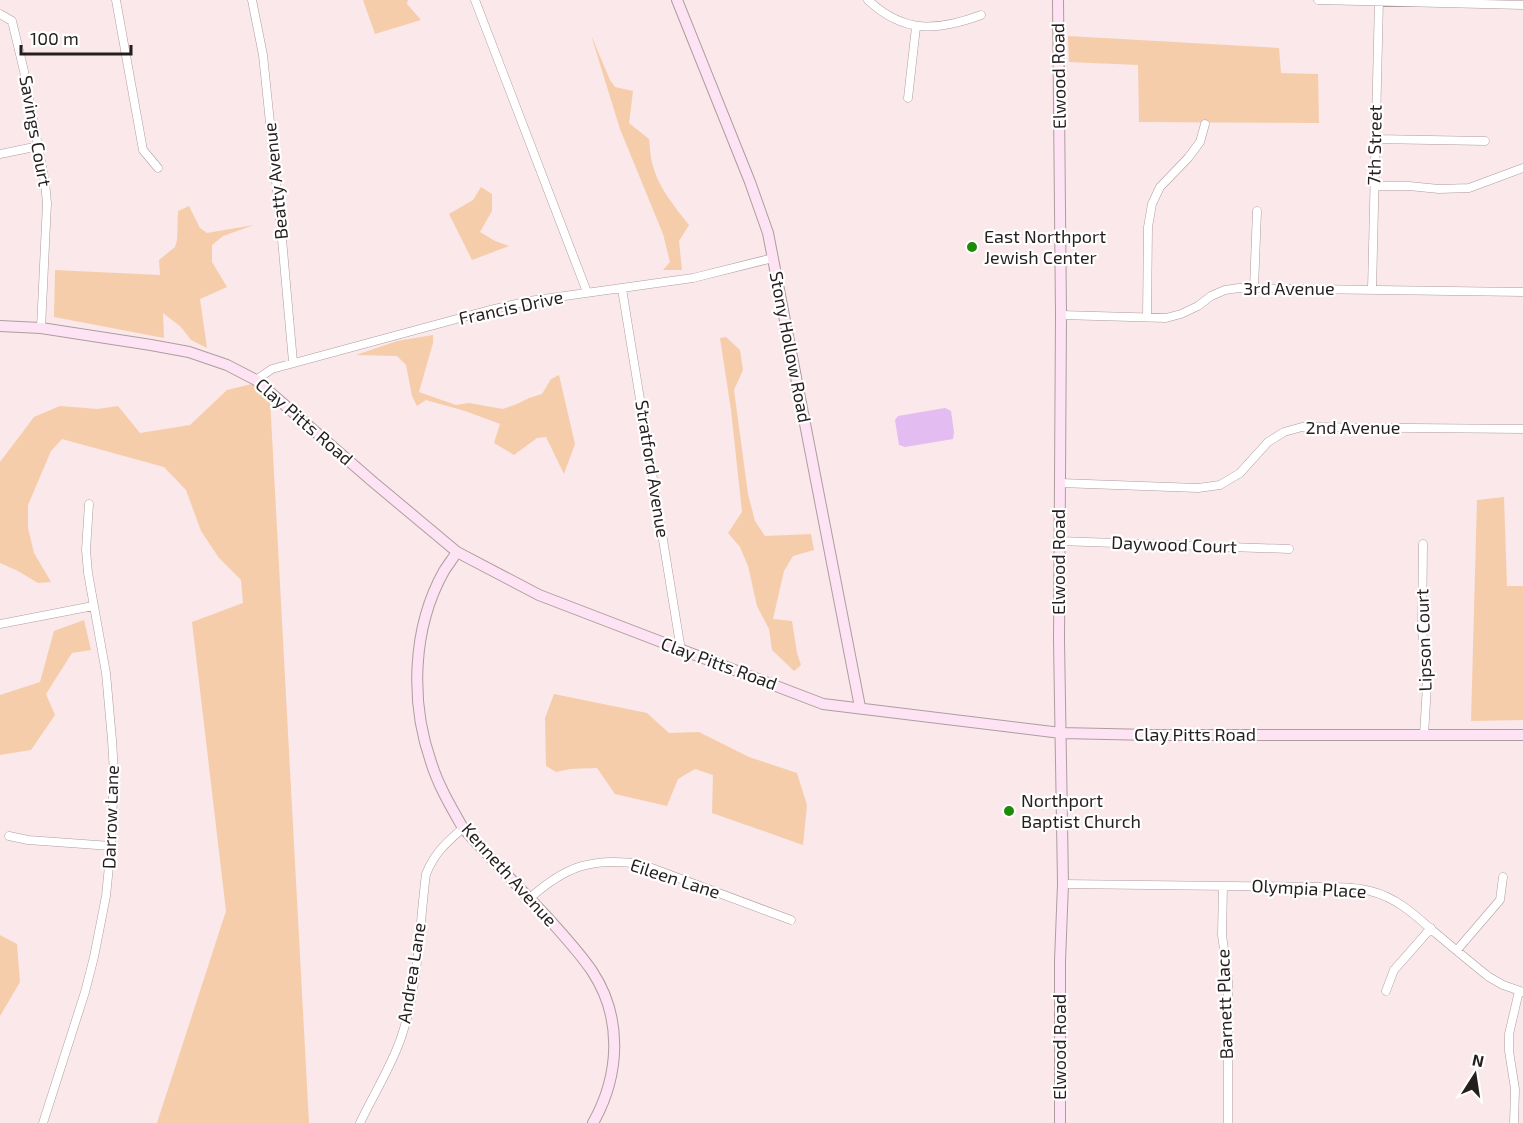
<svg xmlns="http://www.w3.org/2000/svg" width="1523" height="1123" viewBox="0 0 1523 1123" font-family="'Exo 2',sans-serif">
<rect width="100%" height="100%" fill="#fae8ea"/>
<path fill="#f6cdaa" d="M363 0H408L407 4 421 20 375 34Z
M591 35 610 80 615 87 633 91 629 123 649 139C650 147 650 155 652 163 658 187 674 206 689 225L679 241 682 270H663L670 262 663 234 620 129Z
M1068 36 1279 48 1281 73 1318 74 1319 123 1139 122 1138 65 1069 62Z
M481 187 492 194V211L480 232 495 241 509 246 472 260 449 214 473 200Z
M189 206 200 228 207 233 254 225 223 236 212 245V262L227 287 200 299 207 348 191 340 181 327 163 313 164 338 54 317 55 270 160 275 159 260 175 247 177 240 178 211Z
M433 335V343L419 392 456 405 469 403 503 409 517 404 529 398 542 394 551 379 559 375 575 444 564 474 546 437 537 438 514 455 494 443 500 424 465 411 426 400 417 406 412 396 406 365 397 356 356 355 397 341Z
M726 337 740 350 743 370 734 390 748 494 755 521 765 536 811 534 814 550 793 556 784 571 773 619 792 621 797 653 801 665 794 671 772 650 769 629 757 606 748 566 740 547 728 533 742 512 731 410 720 338Z
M269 380 309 1123H157L226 911 192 622 243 603 241 580 219 558 201 531 186 490 164 467 62 439 51 451 28 505V528L34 553 51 582 38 583 18 571 0 563V462L34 417 60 406 98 409 118 406 140 433 190 425 227 390Z
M1504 497 1507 586H1523V720L1471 721 1477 500Z
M84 620 91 650 72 653 46 694 55 715 31 750 0 755V695L40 682 54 631Z
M554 694 647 713 669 733 699 732 749 757 797 773 807 805 803 845 712 813 713 775 695 769 678 779 667 806 615 794 597 768 570 769 556 772 546 766 545 718Z
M0 935 17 944 20 982 0 1016Z"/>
<path fill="#e3bcf1" d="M945 408 951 411 954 432 953 439 905 447 899 445 895 420 898 416Z"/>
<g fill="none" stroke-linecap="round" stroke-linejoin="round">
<defs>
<path id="street" d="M116 0 143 150 158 168
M252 0 263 55 282 239 293 362
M475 0 587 292
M868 0C904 34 938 31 981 15
M1318 0 1523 5
M0 14 12 21 24 71 45 183 47 203 41 328
M908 98 916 27
M1375 139 1485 141
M0 154 39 146
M1375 186H1409L1439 189 1469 188 1523 168
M1254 288 1257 211
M622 289 681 650
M1372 290 1379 0
M1061 315 1166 318 1181 314 1198 306 1211 296 1225 290 1239 288 1523 292
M1147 317 1148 227 1152 204 1160 187 1188 158 1200 142 1205 124
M256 380 272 369 486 311 529 301 693 278 773 258
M1060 483 1198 488 1220 485 1240 473 1268 442 1284 432 1302 427 1523 429
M1059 541 1289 549
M1423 544 1422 632 1428 668 1424 735
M0 624 93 606
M9 836 28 840 111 846
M1063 884 1325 887C1340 887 1356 887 1370 891 1395 897 1413 913 1432 930 1451 946 1470 962 1489 977L1503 985 1523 992
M1223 886 1222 935 1228 978V1123
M530 898C566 866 592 857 641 864L791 920
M1457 950 1500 900 1503 877
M1386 991 1394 970 1431 928
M43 1123 85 992 94 957 106 896 111 846 114 773 112 740 106 673 88 573 86 550 89 504
M360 1123C374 1093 392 1066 402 1035 419 983 419 928 426 874 435 852 446 843 463 828
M1514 1123 1515 1089 1509 1051V1034L1519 991"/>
<path id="secondary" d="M677 0 750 182 768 233 860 707
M1058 0 1061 315 1059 640 1063 884 1060 961V1123
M0 326 41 328 151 345 189 352 227 365 256 380 372 481 457 552 539 595 823 704 1061 733 1151 735H1523
M457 552C453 558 448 565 444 571 412 628 410 702 431 762 438 785 451 807 463 828 491 859 520 888 548 918 563 935 579 952 592 971 623 1018 620 1075 593 1123"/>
</defs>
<use href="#street" stroke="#ae9d9f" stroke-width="9"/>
<use href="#secondary" stroke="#ae9d9f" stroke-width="12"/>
<use href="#street" stroke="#fff" stroke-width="8"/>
<use href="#secondary" stroke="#fde3f3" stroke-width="10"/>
</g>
<g fill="#1d8a08" stroke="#fff" stroke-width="2">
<circle cx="972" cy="247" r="6"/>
<circle cx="1009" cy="811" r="6"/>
</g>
<g text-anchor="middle" stroke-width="4.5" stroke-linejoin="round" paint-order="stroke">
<g font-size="18" fill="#251e1f" stroke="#fff">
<text transform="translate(1059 76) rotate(-91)" y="6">Elwood Road</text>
<text transform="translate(35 131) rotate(80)" y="6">Savings Court</text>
<text transform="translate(1375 145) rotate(-89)" y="6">7th Street</text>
<text transform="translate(276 181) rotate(-96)" y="6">Beatty Avenue</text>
<text x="1289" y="295">3rd Avenue</text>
<text transform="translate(511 308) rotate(-12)" y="6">Francis Drive</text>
<text transform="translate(790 347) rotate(79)" y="6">Stony Hollow Road</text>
<text transform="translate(304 422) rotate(41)" y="6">Clay Pitts Road</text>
<text x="1353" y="434">2nd Avenue</text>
<text transform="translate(652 469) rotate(81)" y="6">Stratford Avenue</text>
<text transform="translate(1174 545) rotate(2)" y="6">Daywood Court</text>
<text transform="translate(1059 562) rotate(-90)" y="6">Elwood Road</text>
<text transform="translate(1424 640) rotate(-92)" y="6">Lipson Court</text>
<text transform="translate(719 664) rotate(20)" y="6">Clay Pitts Road</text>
<text x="1195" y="741">Clay Pitts Road</text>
<text transform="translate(111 817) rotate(-88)" y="6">Darrow Lane</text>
<text transform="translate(509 875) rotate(48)" y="6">Kenneth Avenue</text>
<text transform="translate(675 879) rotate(18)" y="6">Eileen Lane</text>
<text transform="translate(1309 889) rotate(3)" y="6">Olympia Place</text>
<text transform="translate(412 973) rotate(-81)" y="6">Andrea Lane</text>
<text transform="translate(1225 1004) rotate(-92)" y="6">Barnett Place</text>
<text transform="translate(1060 1047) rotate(-90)" y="6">Elwood Road</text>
</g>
<g font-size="18" fill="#251e1f" stroke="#fff" text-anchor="start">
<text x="984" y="243">East Northport<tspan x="984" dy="21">Jewish Center</tspan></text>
<text x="1021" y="807">Northport<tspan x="1021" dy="21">Baptist Church</tspan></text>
</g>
</g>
<g transform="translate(1475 1075) rotate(12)" stroke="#ffffff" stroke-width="4.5" paint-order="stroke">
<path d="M0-4.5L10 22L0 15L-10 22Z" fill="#251e1f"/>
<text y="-9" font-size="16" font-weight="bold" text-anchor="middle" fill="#251e1f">N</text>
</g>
<path d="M21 45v9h110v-9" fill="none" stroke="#251e1f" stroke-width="3"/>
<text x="30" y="45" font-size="18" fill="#251e1f" stroke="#ffffff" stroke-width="4.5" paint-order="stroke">100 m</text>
</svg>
